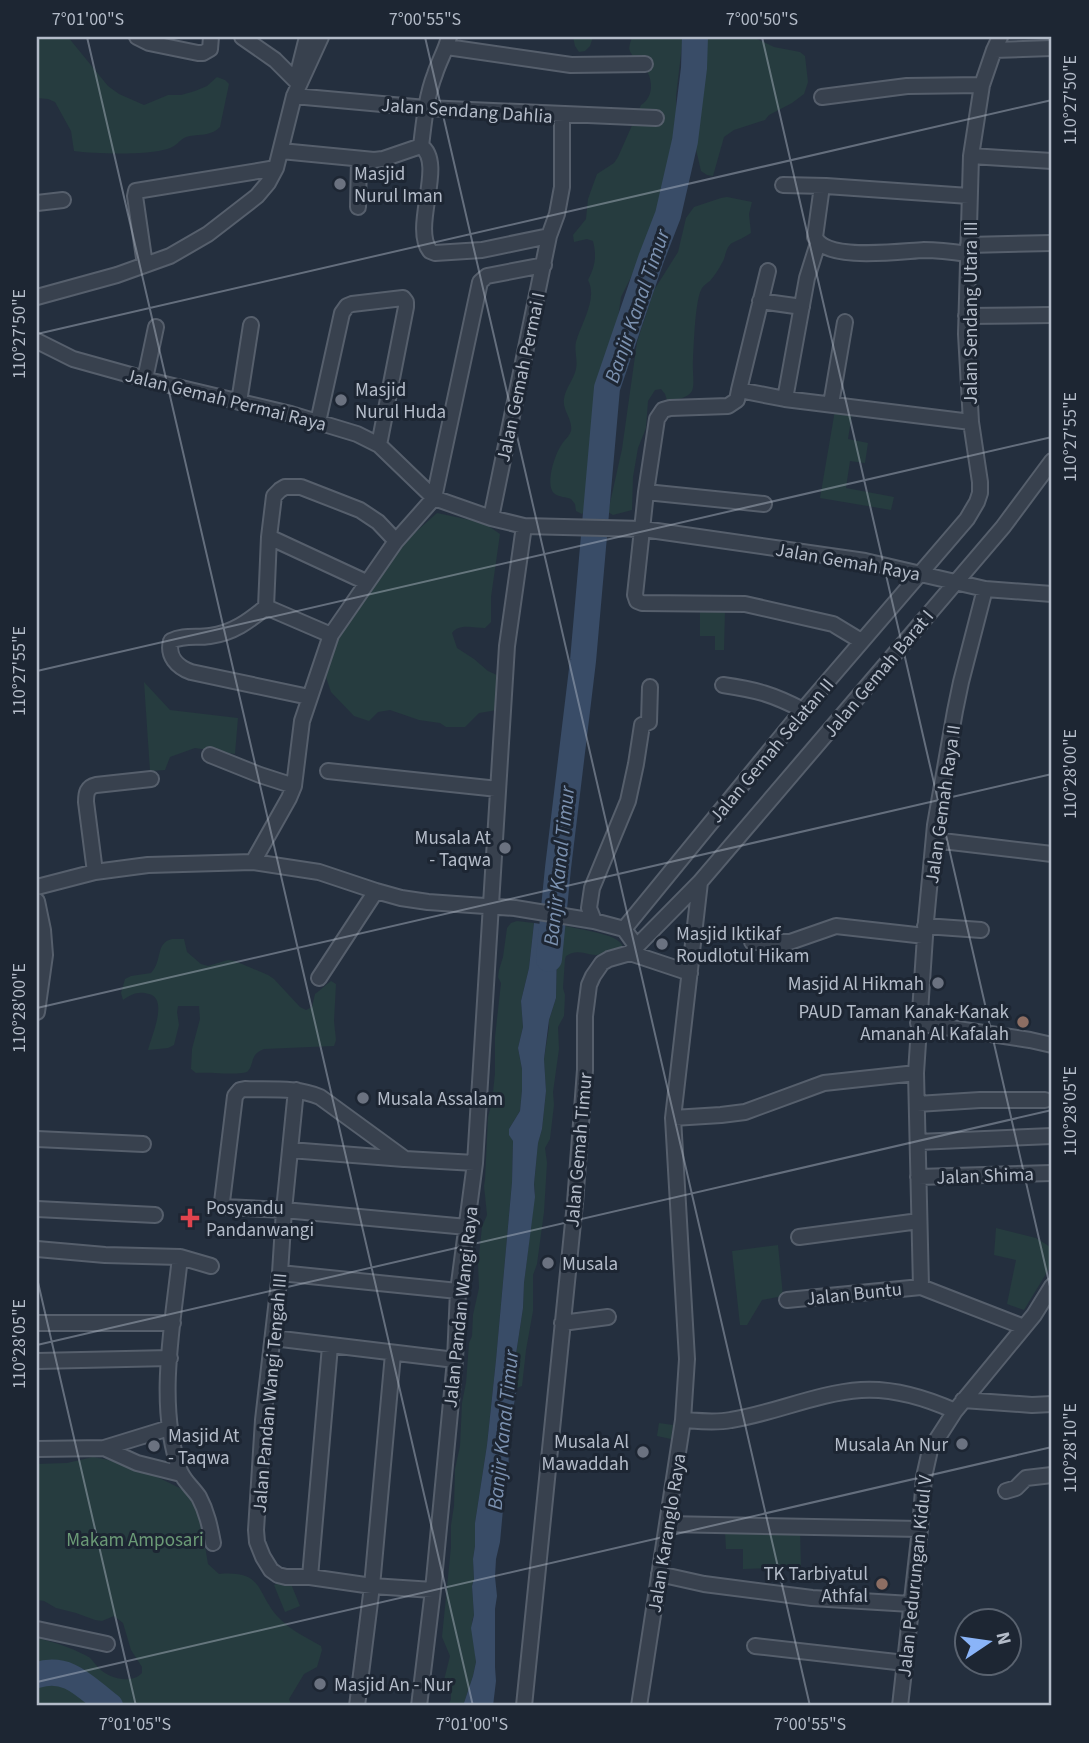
<svg xmlns="http://www.w3.org/2000/svg" width="1089" height="1743" viewBox="0 0 1089 1743" font-family="'Source Sans 3',sans-serif">
<rect width="100%" height="100%" fill="#242f3e"/>
<path fill="#263c3f" d="M37 37H68L108 86 119 94 144 105 168 95H181L195 91 207 86 217 77 225 80 229 84 220 127C211 136 201 134 190 136 181 137 179 144 172 147 155 156 95 154 74 151L71 131 55 102 48 99 37 98Z
M573 37H593L590 46 585 51 579 52 575 46Z
M632 37H683L676 96V140L651 237 621 297 618 318 599 383 594 444 588 464 587 509 582 514 576 511 575 504 571 499C566 497 559 497 555 494 544 487 555 453 562 444 565 439 569 437 571 431 573 419 562 410 564 399 565 389 574 379 576 369 578 360 574 351 576 342 581 323 598 299 588 280 595 266 597 257 593 241L587 239 574 242 573 235 586 219 588 199 597 174 614 163 618 157 641 105C655 96 653 77 643 65 640 60 633 58 631 53 627 48 631 42 632 37Z
M702 37H753L774 47 800 52 805 56 808 82 804 94 792 103 769 115 765 120 734 130 724 137 713 176 707 175 701 171 692 132 695 118Z
M727 197 752 202 749 214 751 233C745 237 738 240 732 243 725 248 726 257 722 263 719 269 714 276 710 281 707 283 704 285 702 288 695 299 694 344 693 359 692 367 695 385 692 391 687 399 675 400 667 400L665 394 661 389 655 390 648 401 646 428 638 448 633 477 632 510 613 515 608 512 622 449 637 342 654 290 678 252 686 218 694 207 721 198Z
M835 410 852 414 848 439 868 443 865 463 850 461 846 488 894 497 891 510 820 498Z
M437 513 484 523 500 534 491 597V622L485 628C474 628 459 623 452 633L457 648 474 659 488 671 499 676 497 710 479 713 465 727H446L440 723 419 720 390 710 378 712 369 721 354 716 331 692 326 677 332 649 361 601 410 537Z
M700 609 725 610 724 650H715V636H700Z
M144 682 170 710 238 718 235 754 195 748 170 757 165 770 150 771Z
M517 921 534 923 529 968 521 1001 523 1027 518 1048 522 1069V1090L520 1111 509 1129 510 1135 513 1141 512 1182 496 1360 487 1445 475 1523V1546L473 1559 474 1579 472 1586 474 1615 472 1621 476 1662 473 1676 463 1706H448L451 1699V1693L444 1680 450 1656 442 1637 451 1547V1525L454 1506 455 1469 460 1446 462 1403 466 1383 469 1343 472 1336 473 1315 479 1288 478 1264 482 1227 487 1215 484 1186 485 1180 488 1117 492 1102 495 1073V1037L501 983 498 977 499 970 503 957 507 928 511 923Z
M566 926C577 929 618 934 622 945 623 947 622 949 622 951L619 952C611 954 603 955 595 955 583 954 577 949 566 956L565 959 563 988 565 995 564 1016 558 1027 559 1049 553 1092 554 1105 550 1139 545 1148 547 1163 544 1212 537 1264 533 1275V1311L526 1350 522 1386 517 1388 516 1354 523 1308 524 1283 535 1191 534 1184 538 1142 542 1129 546 1091 544 1059 549 1027V1020L556 998 557 946 560 940 561 927Z
M172 939H184L187 952 201 964 208 966 228 960 235 961 268 975 274 979 300 1007 306 1010 312 1007 315 994C321 990 325 985 331 981L336 984 334 1021 336 1040 334 1046 264 1049C249 1055 255 1063 248 1071 244 1076 206 1072 196 1073L191 1069 192 1049 200 1019 199 1006H178L177 1012 179 1025 174 1045 168 1048 148 1050C151 1037 169 999 149 994 138 991 132 994 123 1000L121 993 125 979 131 976 151 973C163 960 155 943 172 939Z
M996 1228 1036 1238 1052 1248V1264L1024 1310 1007 1304 1016 1260 994 1255Z
M778 1245 783 1296 762 1300 747 1325H740L732 1251Z
M659 1423 673 1425 671 1439 657 1436Z
M93 1457C129 1462 163 1479 195 1496L197 1498 208 1564 219 1574C266 1570 255 1594 280 1619 292 1631 307 1638 321 1646L322 1650 317 1667 304 1674 289 1699 292 1706H37V1638C53 1642 70 1647 85 1655 92 1658 92 1661 97 1666 106 1678 131 1685 142 1673V1667L131 1650 123 1623 114 1616 102 1621 95 1620 76 1613 56 1608 44 1601 37 1600V1464L67 1463Z
M800 1529 801 1567 743 1569V1549H726L725 1531Z
M289 1579 300 1606 285 1612 274 1585Z"/>
<path fill="#394c67" d="M534 923 561 927 560 940 557 947 556 998 549 1020 544 1059 546 1091 542 1129 538 1143 534 1184 535 1197 524 1283 523 1308 516 1354 517 1388 508 1436 509 1474 505 1488 500 1542 496 1559 495 1577 497 1596 495 1609V1667L496 1681 493 1706H463L473 1676 476 1662 471 1628 474 1615 472 1586 474 1579 473 1559 475 1546V1523L487 1445 496 1360 512 1182 513 1141 509 1135V1129L520 1111 522 1090V1069L518 1048 523 1027 521 1001 529 968Z"/>
<g fill="none" stroke-linecap="round" stroke-linejoin="round">
<path stroke="#394c67" stroke-width="26" d="M549 959 558 868 583 661 607 388 651 259 668 215 685 141 694 68 695 37
M37 1675C69 1665 86 1688 110 1706"/>
<defs>
<path id="minor" d="M137 37 149 43 198 53H203L210 49 211 37
M242 37 275 60 299 84
M447 47 571 65 645 64
M994 50 1052 48
M299 69 307 37
M294 96 426 108 656 118
M822 97 907 86 982 85
M421 146C446 163 411 227 430 251L435 253 482 250 549 236
M421 146C424 122 426 97 435 74 439 61 446 50 449 37
M281 151 374 160 383 159 421 146
M971 156 1052 161
M783 185 826 186 969 196
M822 186 815 237C826 262 901 251 924 250 939 250 954 252 968 254
M37 203 63 200
M358 207 359 159
M968 245 1052 243
M145 265 135 196 136 191 276 168
M37 297 117 275 170 256 208 234 257 196 268 183 276 168 294 96 321 37
M760 301 802 307
M966 316 1052 315
M37 341 73 359 152 381 291 414 357 434 379 445 434 498 491 518 524 526 643 529 865 561 985 589 1052 594
M145 379 156 327
M739 390 768 271
M785 399 807 278 818 243
M239 402 251 325
M831 404 845 322
M318 422 342 313 347 306 352 304 403 298 406 302V307L379 445
M646 492 764 504
M491 518 549 236 557 214 562 187V114
M269 537 366 582
M266 607C249 621 233 633 210 636 197 638 183 635 171 641 167 656 177 667 191 672L309 697
M266 607 269 537 274 496 280 490 285 487H301L360 510 378 522 396 541
M266 607 331 635
M861 641 833 624 745 604 642 603 637 601 635 595 646 492 657 419 663 410 670 408 728 406 737 400 739 390 785 399 971 422
M723 685C757 690 772 694 803 710
M210 755 260 775 294 786
M328 771 498 789
M934 840 1052 854
M253 862 289 798 294 786 302 721 331 635 396 541 434 498 480 282 487 276 544 265
M95 872 86 802C86 793 87 787 96 785L151 779
M37 887 95 872 148 865 253 862 319 872 376 891 401 898 428 902 515 908 594 921 624 929 637 947
M37 901 43 930 45 955 37 1012
M594 921 589 908 592 888 628 801 636 764 642 725 649 722 650 687
M925 926 981 930
M624 929 803 710 967 519 977 502 980 493V482L971 422 966 334 971 156 982 85 994 50 1000 37
M752 942H790L836 926 925 936
M630 953 690 973
M319 978 376 891
M918 1023 1030 1040 1052 1045
M296 1090 284 1210 280 1273 263 1420 256 1530 257 1542 263 1557 271 1570 278 1575 286 1577H310L372 1586 433 1590
M917 1104 980 1100H1045
M673 1118 721 1115 745 1112 824 1083 916 1073
M37 1139 143 1144
M918 1142 1052 1136
M290 1150 404 1159
M918 1177 1052 1173
M37 1209 155 1215
M467 1227 284 1210 225 1207 222 1202 235 1096 240 1090 245 1089C270 1090 296 1087 320 1097L405 1159 475 1163
M799 1237 919 1221
M37 1249 105 1255 180 1257 211 1266
M180 1257C173 1325 156 1405 180 1471 184 1481 193 1488 199 1497 207 1512 210 1527 213 1543
M280 1273 458 1291
M921 1287 916 1073 926 921 935 825 955 711 961 682 985 589
M787 1300 921 1287 1024 1327
M37 1323H173
M562 1323 608 1317
M273 1338 455 1360
M37 1361 170 1358
M963 1400 1032 1405 1052 1404
M683 1420C699 1421 715 1423 731 1420 775 1413 817 1393 861 1390 893 1388 926 1398 955 1411
M104 1448 169 1428
M37 1449 104 1448 137 1463 181 1474
M1006 1491 1016 1488 1026 1478 1052 1475
M667 1524 920 1529
M659 1574 704 1584 812 1598 911 1604
M310 1577 330 1346
M37 1629 107 1644
M755 1646 905 1663
M357 1706 372 1586 393 1354
M419 1706 433 1590 455 1360 458 1291 475 1163 507 646 524 526
M524 1706 575 1203 585 1070V1016L589 985 593 976 602 963 609 959 630 953 700 882 1003 527 1052 461
M639 1706 683 1420 687 1359 673 1118 700 882
M900 1706 920 1529 924 1477 930 1450 955 1411 1034 1315 1052 1286"/>
</defs>
<use href="#minor" stroke="#565f6c" stroke-width="18"/>
<use href="#minor" stroke="#38414e" stroke-width="14"/>
</g>
<path fill="none" stroke="#b4bcc9" stroke-width="2" stroke-opacity="0.45" d="M87 37 473 1706M425 37 810 1706M762 37 1052 1295M37 334 1052 100M37 671 1052 437M37 1008 1052 774M37 1278 136 1706M37 1345 1052 1110M37 1682 1052 1447"/>
<g fill="#6b7280" stroke="#1d2633" stroke-width="2.5">
<circle cx="340" cy="184" r="7"/>
<circle cx="341" cy="400" r="7"/>
<circle cx="505" cy="848" r="7"/>
<circle cx="662" cy="944" r="7"/>
<circle cx="938" cy="983" r="7"/>
<circle cx="363" cy="1098" r="7"/>
<circle cx="548" cy="1263" r="7"/>
<circle cx="962" cy="1444" r="7"/>
<circle cx="154" cy="1446" r="7"/>
<circle cx="643" cy="1452" r="7"/>
<circle cx="320" cy="1684" r="7"/>
</g>
<g fill="#8d6e63" stroke="#1d2633" stroke-width="2.5">
<circle cx="1023" cy="1022" r="7"/>
<circle cx="882" cy="1584" r="7"/>
</g>
<path fill="#e0444e" stroke="#1d2633" stroke-width="2.5" d="M186.5 1207.5h7v7h7v7h-7v7h-7v-7h-7v-7h7z"/>
<g text-anchor="middle" stroke-width="6" stroke-linejoin="round" paint-order="stroke">
<g font-size="19" fill="#b4bcc9" stroke="#1d2633">
<text transform="translate(467 110) rotate(4)" y="7">Jalan Sendang Dahlia</text>
<text transform="translate(970 313) rotate(-90)" y="7">Jalan Sendang Utara III</text>
<text transform="translate(520 377) rotate(-78)" y="7">Jalan Gemah Permai I</text>
<text transform="translate(226 399) rotate(14)" y="7">Jalan Gemah Permai Raya</text>
<text transform="translate(848 561) rotate(10)" y="7">Jalan Gemah Raya</text>
<text transform="translate(878 673) rotate(-50)" y="7">Jalan Gemah Barat I</text>
<text transform="translate(771 750) rotate(-50)" y="7">Jalan Gemah Selatan II</text>
<text transform="translate(942 804) rotate(-82)" y="7">Jalan Gemah Raya II</text>
<text transform="translate(578 1150) rotate(-85)" y="7">Jalan Gemah Timur</text>
<text transform="translate(985 1175) rotate(-2)" y="7">Jalan Shima</text>
<text transform="translate(854 1293) rotate(-6)" y="7">Jalan Buntu</text>
<text transform="translate(460 1307) rotate(-84)" y="7">Jalan Pandan Wangi Raya</text>
<text transform="translate(269 1393) rotate(-85)" y="7">Jalan Pandan Wangi Tengah III</text>
<text transform="translate(666 1533) rotate(-81)" y="7">Jalan Karanglo Raya</text>
<text transform="translate(914 1576) rotate(-84)" y="7">Jalan Pedurungan Kidul V</text>
</g>
<g font-size="19" fill="#b4bcc9" stroke="#1d2633" text-anchor="start">
<text x="354" y="180">Masjid<tspan x="354" dy="22">Nurul Iman</tspan></text>
<text x="355" y="396">Masjid<tspan x="355" dy="22">Nurul Huda</tspan></text>
<text x="491" y="844" text-anchor="end">Musala At<tspan x="491" dy="22">- Taqwa</tspan></text>
<text x="676" y="940">Masjid Iktikaf<tspan x="676" dy="22">Roudlotul Hikam</tspan></text>
<text x="924" y="990" text-anchor="end">Masjid Al Hikmah</text>
<text x="1009" y="1018" text-anchor="end">PAUD Taman Kanak-Kanak<tspan x="1009" dy="22">Amanah Al Kafalah</tspan></text>
<text x="377" y="1105">Musala Assalam</text>
<text x="206" y="1214">Posyandu<tspan x="206" dy="22">Pandanwangi</tspan></text>
<text x="562" y="1270">Musala</text>
<text x="168" y="1442">Masjid At<tspan x="168" dy="22">- Taqwa</tspan></text>
<text x="629" y="1448" text-anchor="end">Musala Al<tspan x="629" dy="22">Mawaddah</tspan></text>
<text x="948" y="1451" text-anchor="end">Musala An Nur</text>
<text x="868" y="1580" text-anchor="end">TK Tarbiyatul<tspan x="868" dy="22">Athfal</tspan></text>
<text x="334" y="1691">Masjid An - Nur</text>
</g>
<g font-size="19" fill="#6b9a76" stroke="#1d2633">
<text x="135" y="1546">Makam Amposari</text>
</g>
<g font-size="21" font-style="italic" fill="#7c92b1" stroke="#1d2633">
<text transform="translate(637 306) rotate(-71)" y="7">Banjir Kanal Timur</text>
<text transform="translate(559 866) rotate(-84)" y="7">Banjir Kanal Timur</text>
<text transform="translate(503 1430) rotate(-84)" y="7">Banjir Kanal Timur</text>
</g>
</g>
<rect width="1089" height="1743" fill="none" stroke="#1d2633" stroke-width="77"/>
<g transform="translate(988 1642) rotate(77)"><circle r="33" fill="#1d2633" stroke="#59626f" stroke-width="2"/>
<path d="M0-5L12 26L0 18L-12 26Z" fill="#8ab4f8"/>
<text y="-10" font-size="19" font-weight="bold" text-anchor="middle" fill="#b4bcc9">N</text>
</g>
<rect x="38" y="38" width="1012" height="1666" fill="none" stroke="#b4bcc9" stroke-width="2.5"/>
<g font-size="18" text-anchor="middle" fill="#b4bcc9">
<text x="88" y="25">7°01'00"S</text>
<text x="425" y="25">7°00'55"S</text>
<text x="762" y="25">7°00'50"S</text>
<text transform="translate(1070 100) rotate(-90)" y="6">110°27'50"E</text>
<text transform="translate(19 334) rotate(-90)" y="6">110°27'50"E</text>
<text transform="translate(1070 437) rotate(-90)" y="6">110°27'55"E</text>
<text transform="translate(19 671) rotate(-90)" y="6">110°27'55"E</text>
<text transform="translate(1070 774) rotate(-90)" y="6">110°28'00"E</text>
<text transform="translate(19 1008) rotate(-90)" y="6">110°28'00"E</text>
<text transform="translate(1070 1111) rotate(-90)" y="6">110°28'05"E</text>
<text transform="translate(19 1344) rotate(-90)" y="6">110°28'05"E</text>
<text transform="translate(1070 1448) rotate(-90)" y="6">110°28'10"E</text>
<text x="135" y="1730">7°01'05"S</text>
<text x="472" y="1730">7°01'00"S</text>
<text x="810" y="1730">7°00'55"S</text>
</g>
</svg>
